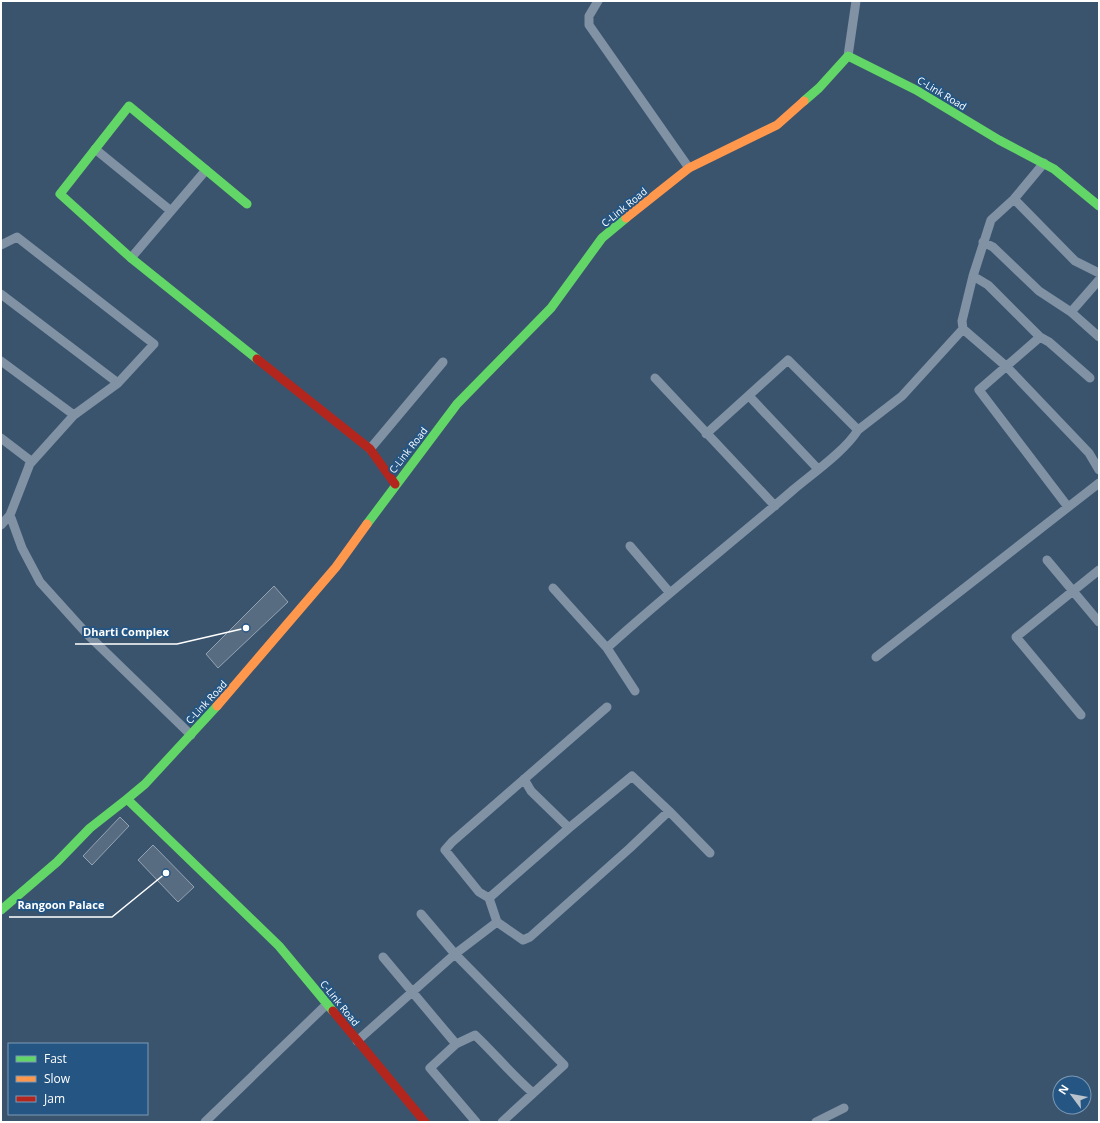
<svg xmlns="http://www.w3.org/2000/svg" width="1100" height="1123" viewBox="0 0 1100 1123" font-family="'Open Sans',sans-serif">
<rect width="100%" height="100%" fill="#3a546d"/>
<path fill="#576c80" stroke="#94a3b2" d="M274 586 288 602 218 668 206 654Z
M120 817 129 826 92 865 83 856Z
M153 845 194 887 178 902 138 860Z"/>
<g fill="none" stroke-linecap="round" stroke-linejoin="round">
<path stroke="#8092a3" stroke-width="9" d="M598 1 589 16V25L689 168
M848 56 856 1
M95 149 171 211
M1044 163 1014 199 991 220 973 276 962 321 963 329 1007 367 1089 453 1099 470
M1014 199 1075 261 1099 273
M983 242 993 247 1039 291 1071 312 1099 337
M1 245 17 237 154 344 118 383 1 294
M131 258 206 170
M973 276 988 285 1040 337 1049 342 1090 378
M1071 312 1099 280
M1040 337 979 390 1068 507
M1 361 74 415 29 465
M655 378 775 506
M750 397 818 469
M74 415 118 383
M706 434 788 360 858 430
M1 438 31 461 10 515
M370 449 443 362
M1 525 10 515 22 548 40 582 87 634 191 735
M630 546 670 593
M1047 560 1099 622
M553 588 607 648C667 593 732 543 793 490 812 474 845 451 858 430L902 396 963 329
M607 648 635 691
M876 657 1099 483
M607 707 452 842 445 850 479 892 489 898 497 922 523 940 530 937 630 848 669 811
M1081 715 1016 637 1099 570
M524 779 531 791 569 828
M489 898 569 828 632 776 669 811 710 853
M421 914 455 954 564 1065 502 1122
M383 957 456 1044
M357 1041 455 954 497 922
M205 1122 327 1004
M476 1122 430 1068 456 1044 475 1035C495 1054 512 1075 533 1093
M816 1122 844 1108"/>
<path stroke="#63d668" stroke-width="9" d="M804 101 819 88 848 56 916 90 999 140 1054 169 1099 206
M247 204 129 106 60 194 131 258 257 359
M367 524 457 404 551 308 602 238 626 218
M217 706 145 784 127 799 279 946 333 1011
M1 910 57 862 90 828 127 799"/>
<path stroke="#ff974d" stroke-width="9" d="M626 218 689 168 777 125 804 101
M217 706 336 567 367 524"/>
<path stroke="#b3261e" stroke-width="9" d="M257 359 370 449 395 484
M333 1011 425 1122"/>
</g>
<g text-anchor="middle" stroke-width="4" stroke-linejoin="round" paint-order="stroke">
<g font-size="10" fill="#fff" stroke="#245583">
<text transform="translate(942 93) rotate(31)" y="4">C-Link Road</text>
<text transform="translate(624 207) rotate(-39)" y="4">C-Link Road</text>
<text transform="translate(408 450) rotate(-52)" y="4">C-Link Road</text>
<text transform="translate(206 702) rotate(-47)" y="4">C-Link Road</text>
<text transform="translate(340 1003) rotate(51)" y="4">C-Link Road</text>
</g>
</g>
<path fill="none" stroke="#fff" stroke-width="1.5" d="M246 628L177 644H75M166 873L112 917H9"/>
<g fill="#fff" stroke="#245583" stroke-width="1.5">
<circle cx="246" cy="628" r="4"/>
<circle cx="166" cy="873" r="4"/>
</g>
<g font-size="11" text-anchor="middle" font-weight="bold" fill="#fff" stroke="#245583" stroke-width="4" stroke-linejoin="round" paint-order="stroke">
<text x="126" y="636">Dharti Complex</text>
<text x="61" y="909">Rangoon Palace</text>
</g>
<rect width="1100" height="1123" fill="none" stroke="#ffffff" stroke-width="4"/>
<rect x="8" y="1043" width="140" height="72" fill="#245583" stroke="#7c99b5"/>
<rect x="16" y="1056" width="20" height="6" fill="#63d668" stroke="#7c99b5"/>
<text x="44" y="1063" font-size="12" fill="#ffffff">Fast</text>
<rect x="16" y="1076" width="20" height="6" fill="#ff974d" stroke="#7c99b5"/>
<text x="44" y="1083" font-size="12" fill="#ffffff">Slow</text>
<rect x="16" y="1096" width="20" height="6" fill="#b3261e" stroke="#7c99b5"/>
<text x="44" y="1103" font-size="12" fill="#ffffff">Jam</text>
<g transform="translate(1072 1095) rotate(302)"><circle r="19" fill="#245583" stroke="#7c99b5"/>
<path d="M0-3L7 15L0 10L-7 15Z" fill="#bac3cc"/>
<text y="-6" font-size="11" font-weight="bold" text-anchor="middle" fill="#ffffff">N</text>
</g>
</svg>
